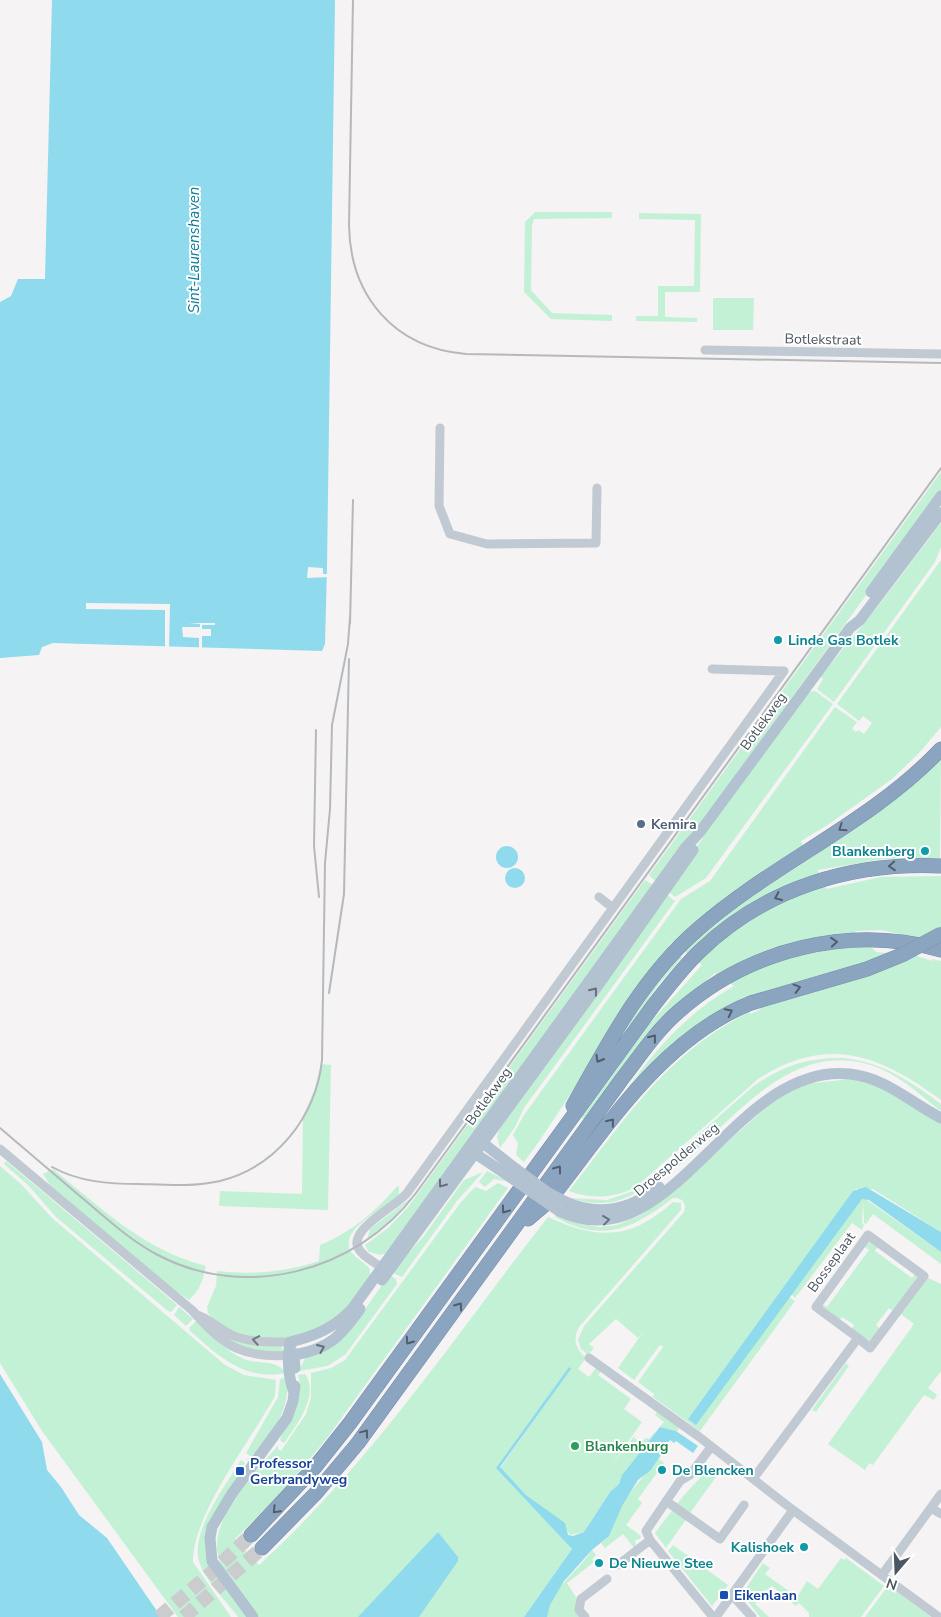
<svg xmlns="http://www.w3.org/2000/svg" width="941" height="1617" viewBox="0 0 941 1617" font-family="'Nunito Sans',sans-serif">
<rect width="100%" height="100%" fill="#f5f3f3"/>
<path fill="#c3f1d5" d="M535 212H612V218L534 219 532 226 531 290 552 313 612 315V321L551 319 524 292 525 222Z
M639 213 701 214 700 292H665V317L697 318V322L636 321V316H658V286H694L695 220 639 219Z
M713 298H754L753 330H713Z
M941 472V492L657 883 649 875Z
M941 523V547L935 562 834 702 817 689 823 679 820 677 882 601Z
M941 560V727L920 752 892 779 829 824 801 841 808 857 941 754 940 858 883 859 818 870 826 889 881 877 941 876V943L881 930 855 931 876 952 917 956 932 961V959L941 961V1100C880 1055 828 1034 758 1079L636 1187C613 1199 591 1199 569 1191 625 1119 666 1054 749 1012L751 1014 761 1009 745 997 735 1002V1003L617 1103C651 1055 682 1016 734 986L715 973 656 1025 584 1120 581 1117 647 1022H651L702 965 672 942 538 1143 524 1162 516 1155 518 1143 513 1135 524 1115 681 899 710 881 835 707 857 722 852 729 856 732 858 730 864 734 872 723 863 716 859 721 837 704Z
M815 691 833 704 706 878 675 897 668 891 706 833 808 692Z
M645 880 655 886 386 1253 380 1255 369 1252 365 1245 388 1228 408 1207Z
M666 894 675 901 524 1108 515 1127 500 1148 497 1137 500 1128Z
M679 955 682 958 660 983 604 1061 622 1026Z
M843 1058C883 1062 910 1081 941 1104V1111C922 1097 906 1080 881 1069 797 1034 740 1113 684 1161 679 1166 671 1169 665 1173 632 1198 611 1211 569 1198L607 1200 636 1190 750 1089C778 1067 808 1057 843 1058Z
M321 1064 331 1065 328 1210 219 1206 220 1191 302 1194 303 1116 314 1091Z
M851 1079 880 1087 941 1124V1232L873 1189H856L688 1419 789 1297 795 1301 700 1431 653 1397 654 1394 638 1382 663 1347 660 1345 634 1380 618 1368 643 1332 638 1338 616 1319 589 1344 594 1348 588 1355 581 1349 578 1340 584 1326 684 1212C687 1203 682 1197 673 1198 634 1228 603 1244 555 1217L557 1213 580 1222V1224L600 1227 617 1225 643 1214 664 1199 772 1102 805 1084Z
M6 1161 177 1305 171 1312 168 1311 56 1217 29 1186 4 1164Z
M0 1166 21 1184 52 1218 225 1365 244 1375 276 1380 275 1396C251 1440 192 1515 193 1562L231 1617H178L42 1431 0 1363Z
M53 1169C100 1207 145 1251 206 1266 203 1280 200 1290 189 1300L154 1275 52 1188 43 1174Z
M487 1171 507 1181 494 1179 485 1187 479 1182Z
M483 1172 457 1201 402 1277 391 1272 423 1237 464 1180Z
M498 1183 508 1188 327 1438 283 1491 235 1539 259 1565C372 1462 455 1336 548 1217 598 1240 631 1240 673 1202L681 1203V1210L579 1327C572 1340 576 1349 586 1358L578 1369 589 1377 597 1367 602 1370 598 1375 631 1399 624 1409 642 1422 612 1464 636 1434 634 1438 641 1442 646 1438 649 1439 664 1422 655 1415 658 1411 679 1428 677 1431 660 1427 626 1470 619 1484 610 1492 584 1532 570 1535 557 1518 526 1495 500 1468 571 1368 497 1467 572 1549 524 1617H259C224 1572 198 1554 235 1499 242 1490 248 1479 255 1470 262 1462 272 1454 278 1445V1449L281 1451 306 1414 311 1397V1373L331 1368 345 1360 461 1202 475 1187 486 1191Z
M397 1186 399 1187V1197C385 1207 340 1229 350 1250 354 1257 364 1262 370 1269V1276L339 1319 292 1339 273 1340 240 1335 213 1320 208 1313 207 1307 216 1286 217 1271C254 1275 284 1272 319 1261L320 1245C350 1233 377 1211 397 1186Z
M412 1197 389 1222 367 1240 370 1229Z
M864 1198 941 1252V1264L873 1214 866 1224 864 1223 863 1200 862 1223 864 1225 862 1230 852 1223 795 1298 791 1294 859 1202Z
M870 1241 878 1246 875 1251 912 1278 916 1273 917 1277 894 1312 889 1308 876 1325 881 1330 868 1342 851 1330 854 1325 842 1317 838 1322 822 1307V1304L827 1307 869 1250 864 1246Z
M389 1275 396 1279 397 1284 345 1355 327 1366 299 1371 305 1358 359 1318Z
M928 1278 941 1284V1371L928 1388 937 1395 934 1400 924 1395 873 1465 869 1463 865 1470 828 1444 914 1324 901 1314Z
M179 1307 193 1319 186 1326 174 1315Z
M196 1321C211 1334 227 1353 246 1360 259 1364 279 1360 285 1373 244 1381 219 1356 190 1331L189 1328Z
M212 1325 281 1346 283 1351 280 1353H262L230 1343Z
M846 1363 849 1366 816 1412 812 1410Z
M305 1374C320 1395 296 1426 284 1443L280 1440 300 1384 298 1375Z
M287 1377C291 1411 270 1439 246 1462L250 1456 246 1453 278 1397 280 1379Z
M661 1452 663 1453 659 1459 664 1463 638 1499 642 1503 626 1525 641 1536 640 1539 635 1540 636 1547 634 1548 623 1534 605 1548 601 1543C612 1534 612 1525 618 1513 629 1490 648 1474 661 1452Z
M241 1460 245 1463 233 1487 213 1517 214 1572 249 1617H238C227 1602 206 1581 200 1564 188 1534 226 1485 241 1460Z
M711 1465 721 1470 690 1513 677 1504C688 1489 700 1480 711 1465Z
M674 1508 687 1518 666 1548 655 1533Z
M673 1545 728 1585 712 1606 668 1551Z
M592 1550 596 1555 592 1559 594 1562 567 1583 577 1599 575 1611 581 1617H547C549 1588 578 1573 592 1550Z
M841 1558 844 1560 846 1558 884 1586 861 1617H809V1613L799 1603 796 1606 772 1586 768 1590 766 1589 755 1604 769 1617H760L742 1594 763 1563 770 1568 765 1574 797 1597 807 1581 818 1589Z
M888 1586 890 1587 931 1617H865Z"/>
<path fill="#90daee" d="M52 0H335L327 567 325 644 322 651 53 643 42 647 39 655 0 658V302L11 296 18 279H45Z
M496 857a11 11 0 1 1 22 0a11 11 0 1 1-22 0Z
M505 878a10 10 0 1 1 20 0a10 10 0 1 1-20 0Z
M866 1187 941 1232V1252L869 1200 862 1199 696 1425 688 1419 853 1191Z
M569 1367 571 1369 500 1467 526 1495 565 1523 568 1535 573 1536 584 1532 610 1492 619 1484 622 1475 660 1427 676 1431 698 1446 693 1453 676 1441 674 1443 670 1440 651 1470 638 1480 622 1506 609 1536 592 1550 564 1581 550 1605 547 1617H524L572 1549 496 1468Z
M0 1374 42 1442 47 1470 61 1487 79 1515 107 1538 161 1617H0Z
M438 1532 458 1557V1561L419 1617H358Z"/>
<path fill="#f5f3f3" d="M308 567 323 568V574H330V577L307 578Z
M86 603 170 604 169 651H165V610L86 609Z
M189 623H215V625H202V629H211V636H202V652H199V638L183 637 182 627H200V624Z"/>
<g fill="none" stroke-linecap="round" stroke-linejoin="round">
<path stroke="#caccce" stroke-width="14" stroke-dasharray="14 7" stroke-linecap="butt" d="M159 1617 210 1574 251 1535
M184 1617 262 1548"/>
<defs>
<path id="highway" d="M573 1106C608 1043 642 978 697 930 773 863 871 823 941 749
M528 1219 548 1202C606 1129 661 1039 751 1003
M251 1535 315 1467 350 1423 653 1006C668 987 683 967 700 951 765 888 852 862 941 866
M262 1548 316 1493 358 1443 622 1079C640 1056 656 1031 678 1012 749 949 850 924 941 950"/>
</defs>
<use href="#highway" stroke="#7690ad" stroke-width="15"/>
<path stroke="#c1cad2" stroke-width="9" d="M705 350 941 354
M440 428 439 506 450 534 487 544 596 543 597 488
M712 669 784 671
M599 897 613 908
M0 1149 193 1311C224 1348 246 1359 294 1355L290 1342C271 1342 250 1343 232 1335 218 1329 209 1318 195 1314
M387 1271C379 1265 368 1260 361 1252 342 1232 396 1207 407 1193L784 671
M589 1358 698 1436 793 1510 939 1617
M711 1447 690 1475 680 1481 646 1531 650 1540 713 1617
M753 1479 858 1338 870 1348 924 1276 868 1235 816 1307 858 1338
M666 1501 720 1539 744 1505
M931 1508 941 1514
M618 1565 650 1540
M882 1575 941 1494
M732 1595 752 1617
M585 1617 579 1610 581 1599 607 1579
M716 1617 793 1510"/>
<path stroke="#b3c2d1" stroke-width="11" d="M871 592 941 496
M477 1144 483 1143 516 1169
M473 1148 476 1154 510 1177
M566 1202C599 1217 631 1209 659 1187
M559 1211C673 1265 732 1061 850 1074 886 1078 910 1102 941 1118
M382 1280 599 984 693 850
M295 1368 294 1355C329 1349 340 1337 360 1309
M294 1393C288 1376 287 1359 290 1342 315 1336 334 1328 352 1309L686 847 700 832 850 628 860 620 941 513
M253 1617 212 1561 210 1538 212 1527 231 1495 287 1418 293 1401 295 1386"/>
<use href="#highway" stroke="#8ba5c1" stroke-width="14"/>
<path stroke="#b5b8bd" stroke-width="2" d="M353 0 349 225C350 296 394 348 466 354L941 363
M350 624 353 500
M316 730 314 846 319 897
M329 993 344 894 349 659
M0 1128C27 1151 54 1174 81 1197 105 1217 128 1239 156 1254 244 1302 357 1272 416 1193L941 468
M52 1167C79 1182 109 1184 140 1184 167 1185 194 1187 220 1181 276 1167 316 1117 322 1060L325 863 330 809 332 725 348 644 350 617"/>
<defs>
<path id="highway-bridge" d="M751 1003 867 969 904 954 941 934"/>
</defs>
<use href="#highway-bridge" stroke="#7690ad" stroke-width="15" stroke-linecap="butt"/>
<path stroke="#b3c2d1" stroke-width="11" d="M516 1169 547 1192 566 1202
M510 1177 559 1211"/>
<use href="#highway-bridge" stroke="#8ba5c1" stroke-width="14"/>
</g>
<defs><path id="oneway-chevron" d="M-2-3.5L2.5 0L-2 3.5" fill="none" stroke-width="1.6" stroke-linecap="round" stroke-linejoin="round" transform="scale(1.25)"/></defs>
<g stroke="#505e6b">
<use href="#oneway-chevron" transform="translate(842 828) rotate(145)"/>
<use href="#oneway-chevron" transform="translate(892 866) rotate(176)"/>
<use href="#oneway-chevron" transform="translate(778 897) rotate(155)"/>
<use href="#oneway-chevron" transform="translate(834 942) rotate(-5)"/>
<use href="#oneway-chevron" transform="translate(797 988) rotate(-15)"/>
<use href="#oneway-chevron" transform="translate(729 1012) rotate(-27)"/>
<use href="#oneway-chevron" transform="translate(653 1038) rotate(-51)"/>
<use href="#oneway-chevron" transform="translate(599 1059) rotate(120)"/>
<use href="#oneway-chevron" transform="translate(611 1122) rotate(-51)"/>
<use href="#oneway-chevron" transform="translate(558 1169) rotate(-54)"/>
<use href="#oneway-chevron" transform="translate(505 1210) rotate(126)"/>
<use href="#oneway-chevron" transform="translate(459 1306) rotate(-54)"/>
<use href="#oneway-chevron" transform="translate(409 1341) rotate(125)"/>
<use href="#oneway-chevron" transform="translate(365 1433) rotate(-53)"/>
<use href="#oneway-chevron" transform="translate(276 1510) rotate(134)"/>
</g>
<g stroke="#64717d">
<use href="#oneway-chevron" transform="translate(594 991) rotate(-52)"/>
<use href="#oneway-chevron" transform="translate(442 1184) rotate(126)"/>
<use href="#oneway-chevron" transform="translate(606 1220) rotate(-7)"/>
<use href="#oneway-chevron" transform="translate(321 1348) rotate(-23)"/>
</g>
<use stroke="#6e7983" href="#oneway-chevron" transform="translate(256 1340) rotate(-170)"/>
<g fill="#0f9aa8" stroke="#fff" stroke-width="2">
<circle cx="778" cy="640" r="5"/>
<circle cx="925" cy="851" r="5"/>
<circle cx="662" cy="1470" r="5"/>
<circle cx="804" cy="1547" r="5"/>
<circle cx="599" cy="1563" r="5"/>
</g>
<circle fill="#5c6f8a" stroke="#fff" stroke-width="2" cx="641" cy="824" r="5"/>
<circle fill="#2e9e5b" stroke="#fff" stroke-width="2" cx="575" cy="1446" r="5"/>
<g fill="#1a4fb4" stroke="#fff" stroke-width="2">
<rect x="235" y="1466" width="10" height="10" rx="2.5"/>
<rect x="719" y="1590" width="10" height="10" rx="2.5"/>
</g>
<g text-anchor="middle" stroke-width="4" stroke-linejoin="round" paint-order="stroke">
<g font-size="14" fill="#4a5661" stroke="#fff">
<text transform="translate(823 339) rotate(1)" y="5">Botlekstraat</text>
<text transform="translate(763 721) rotate(-54)" y="5">Botlekweg</text>
<text transform="translate(488 1096) rotate(-54)" y="5">Botlekweg</text>
<text transform="translate(676 1159) rotate(-40)" y="5">Droespolderweg</text>
<text transform="translate(831 1262) rotate(-54)" y="5">Bosseplaat</text>
</g>
<g font-size="14" font-weight="bold" fill="#0d838f" stroke="#fff" text-anchor="start">
<text x="788" y="645">Linde Gas Botlek</text>
<text x="915" y="856" text-anchor="end">Blankenberg</text>
<text x="672" y="1475">De Blencken</text>
<text x="794" y="1552" text-anchor="end">Kalishoek</text>
<text x="609" y="1568">De Nieuwe Stee</text>
</g>
<g font-size="14" font-weight="bold" fill="#4e5e75" stroke="#fff" text-anchor="start">
<text x="651" y="829">Kemira</text>
</g>
<g font-size="14" font-weight="bold" fill="#27864d" stroke="#fff" text-anchor="start">
<text x="585" y="1451">Blankenburg</text>
</g>
<g font-size="14" font-weight="bold" fill="#164399" stroke="#fff" text-anchor="start">
<text x="250" y="1468">Professor<tspan x="250" dy="16">Gerbrandyweg</tspan></text>
<text x="734" y="1600">Eikenlaan</text>
</g>
<g font-size="15" font-style="italic" fill="#0c7c9b" stroke="#fff">
<text transform="translate(194 250) rotate(-90)" y="5">Sint-Laurenshaven</text>
</g>
</g>
<g transform="translate(896 1572) rotate(199)" stroke="#ffffff" stroke-width="4" paint-order="stroke">
<path d="M0-4L9 19L0 12L-9 19Z" fill="#4a5661"/>
<text y="-8" font-size="14" font-weight="bold" text-anchor="middle" fill="#4a5661">N</text>
</g>
</svg>
